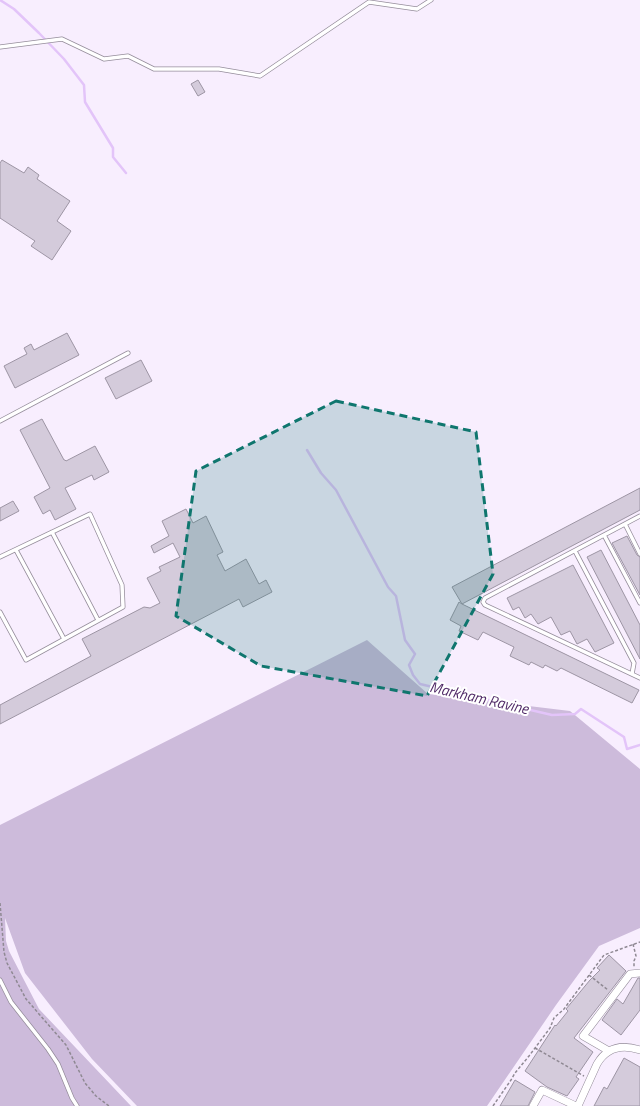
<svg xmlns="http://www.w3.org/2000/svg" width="640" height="1106" viewBox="0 0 640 1106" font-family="'Titillium Web',sans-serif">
<rect width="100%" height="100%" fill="#f8eefe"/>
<path fill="#cdbbdb" d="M367 640 428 694 570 711 640 769V928L599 946 556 1005 487 1106H137L92 1059 25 973 5 918 6 941 9 951 39 1009 131 1106H0V825Z"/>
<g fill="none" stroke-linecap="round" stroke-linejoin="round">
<path stroke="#e3c4f9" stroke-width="2.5" d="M0 0 14 9 39 33 64 59 84 85 85 102 113 148V157L126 173
M307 450 321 473 336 490 388 587 396 596 405 640 415 654 409 665 413 675 420 684 552 715 575 714 581 709 624 737 627 749 640 745"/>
</g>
<path fill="#d4cbdb" stroke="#9d95a4" d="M198 80 205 92 198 96 191 84Z
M2 160 24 173 28 167 39 175 37 179 70 201 57 221 71 231 52 260 31 246 35 241 0 218V163Z
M67 333 79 355 15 388 4 366 27 354 24 348 31 344 34 350Z
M141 360 152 381 116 399 105 378Z
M42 419 64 460H65L66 461 95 446 109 472 94 480 92 475 65 488 76 509 55 520 50 510 43 514 34 497 50 488 20 430Z
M640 488V510L462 604 639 690 632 703 561 668 557 671 545 665 543 668 531 662 529 665 510 656 514 647 483 632 478 640 459 631 461 626 450 620 459 602 462 604 452 587Z
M13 501 19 511 0 521V508Z
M186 509 193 523 206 516 223 552 217 555 225 571 246 559 259 584 266 580 272 592 243 607 239 599 0 724V705L91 656 82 639 144 607 150 608 160 603 147 578 161 571 159 567 180 557 173 543 154 553 151 546 169 536 162 521Z
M627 536 637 555 640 557V595L612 543Z
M601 550 640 625V659L587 557Z
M573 565 614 643 595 652 587 639 577 644 570 631 561 635 551 617 538 624 531 614 525 618 519 607 513 610 507 598Z
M609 955 626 971 574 1038 593 1052 576 1077 579 1079 567 1096 547 1087 525 1071 555 1025 556 1026 568 1011 566 1009 590 980 600 970 597 968Z
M638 978H640V1010L621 1035 602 1020 617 999 623 1004Z
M624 1058 640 1067V1106H594L604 1087 607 1089Z
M515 1080 535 1092 528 1106H500Z"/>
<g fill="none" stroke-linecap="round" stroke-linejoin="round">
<defs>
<path id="lane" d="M0 47 62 39 104 59 128 56 154 69H219L260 76 369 2 417 9 431 0
M0 421 128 353
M640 516 485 598 483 602 485 605 640 678
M625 524 640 554
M52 532 98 620
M604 535 640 603
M16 550 64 639
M575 551 634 663 632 674
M0 557 90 514 122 585 123 607 26 660 0 612
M0 980 11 1002 48 1049 58 1064 72 1098 77 1106"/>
<path id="street" d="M609 1051 583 1036 630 974 640 973
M533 1106 542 1090 576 1106
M578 1106 597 1064C607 1047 622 1044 640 1050"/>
</defs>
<use href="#lane" stroke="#958d9b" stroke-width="5"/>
<use href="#street" stroke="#958d9b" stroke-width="8"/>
<path stroke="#8f8993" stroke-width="1.5" stroke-dasharray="3 2" stroke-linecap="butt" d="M0 903 4 952 7 963 26 999 66 1045 85 1083 96 1096 109 1106
M633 944 636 956 634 961V967
M589 975 608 990
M535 1048 584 1076
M493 1106 511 1080 515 1073 529 1056 550 1028 554 1018 564 1009 604 955 640 942"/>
<use href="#lane" stroke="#fff" stroke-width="3.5"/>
<use href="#street" stroke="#fff" stroke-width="7"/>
</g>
<path fill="#0f766e" fill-opacity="0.2" stroke="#0f766e" stroke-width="3" stroke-dasharray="8 5" stroke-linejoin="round" d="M336 401 476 432 493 574 427 696 261 666 176 616 196 471Z"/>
<g text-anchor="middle" stroke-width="4" stroke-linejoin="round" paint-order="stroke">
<g font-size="15" font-style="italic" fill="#512b68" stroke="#fff">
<text transform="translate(479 698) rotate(13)" y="5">Markham Ravine</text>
</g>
</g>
</svg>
